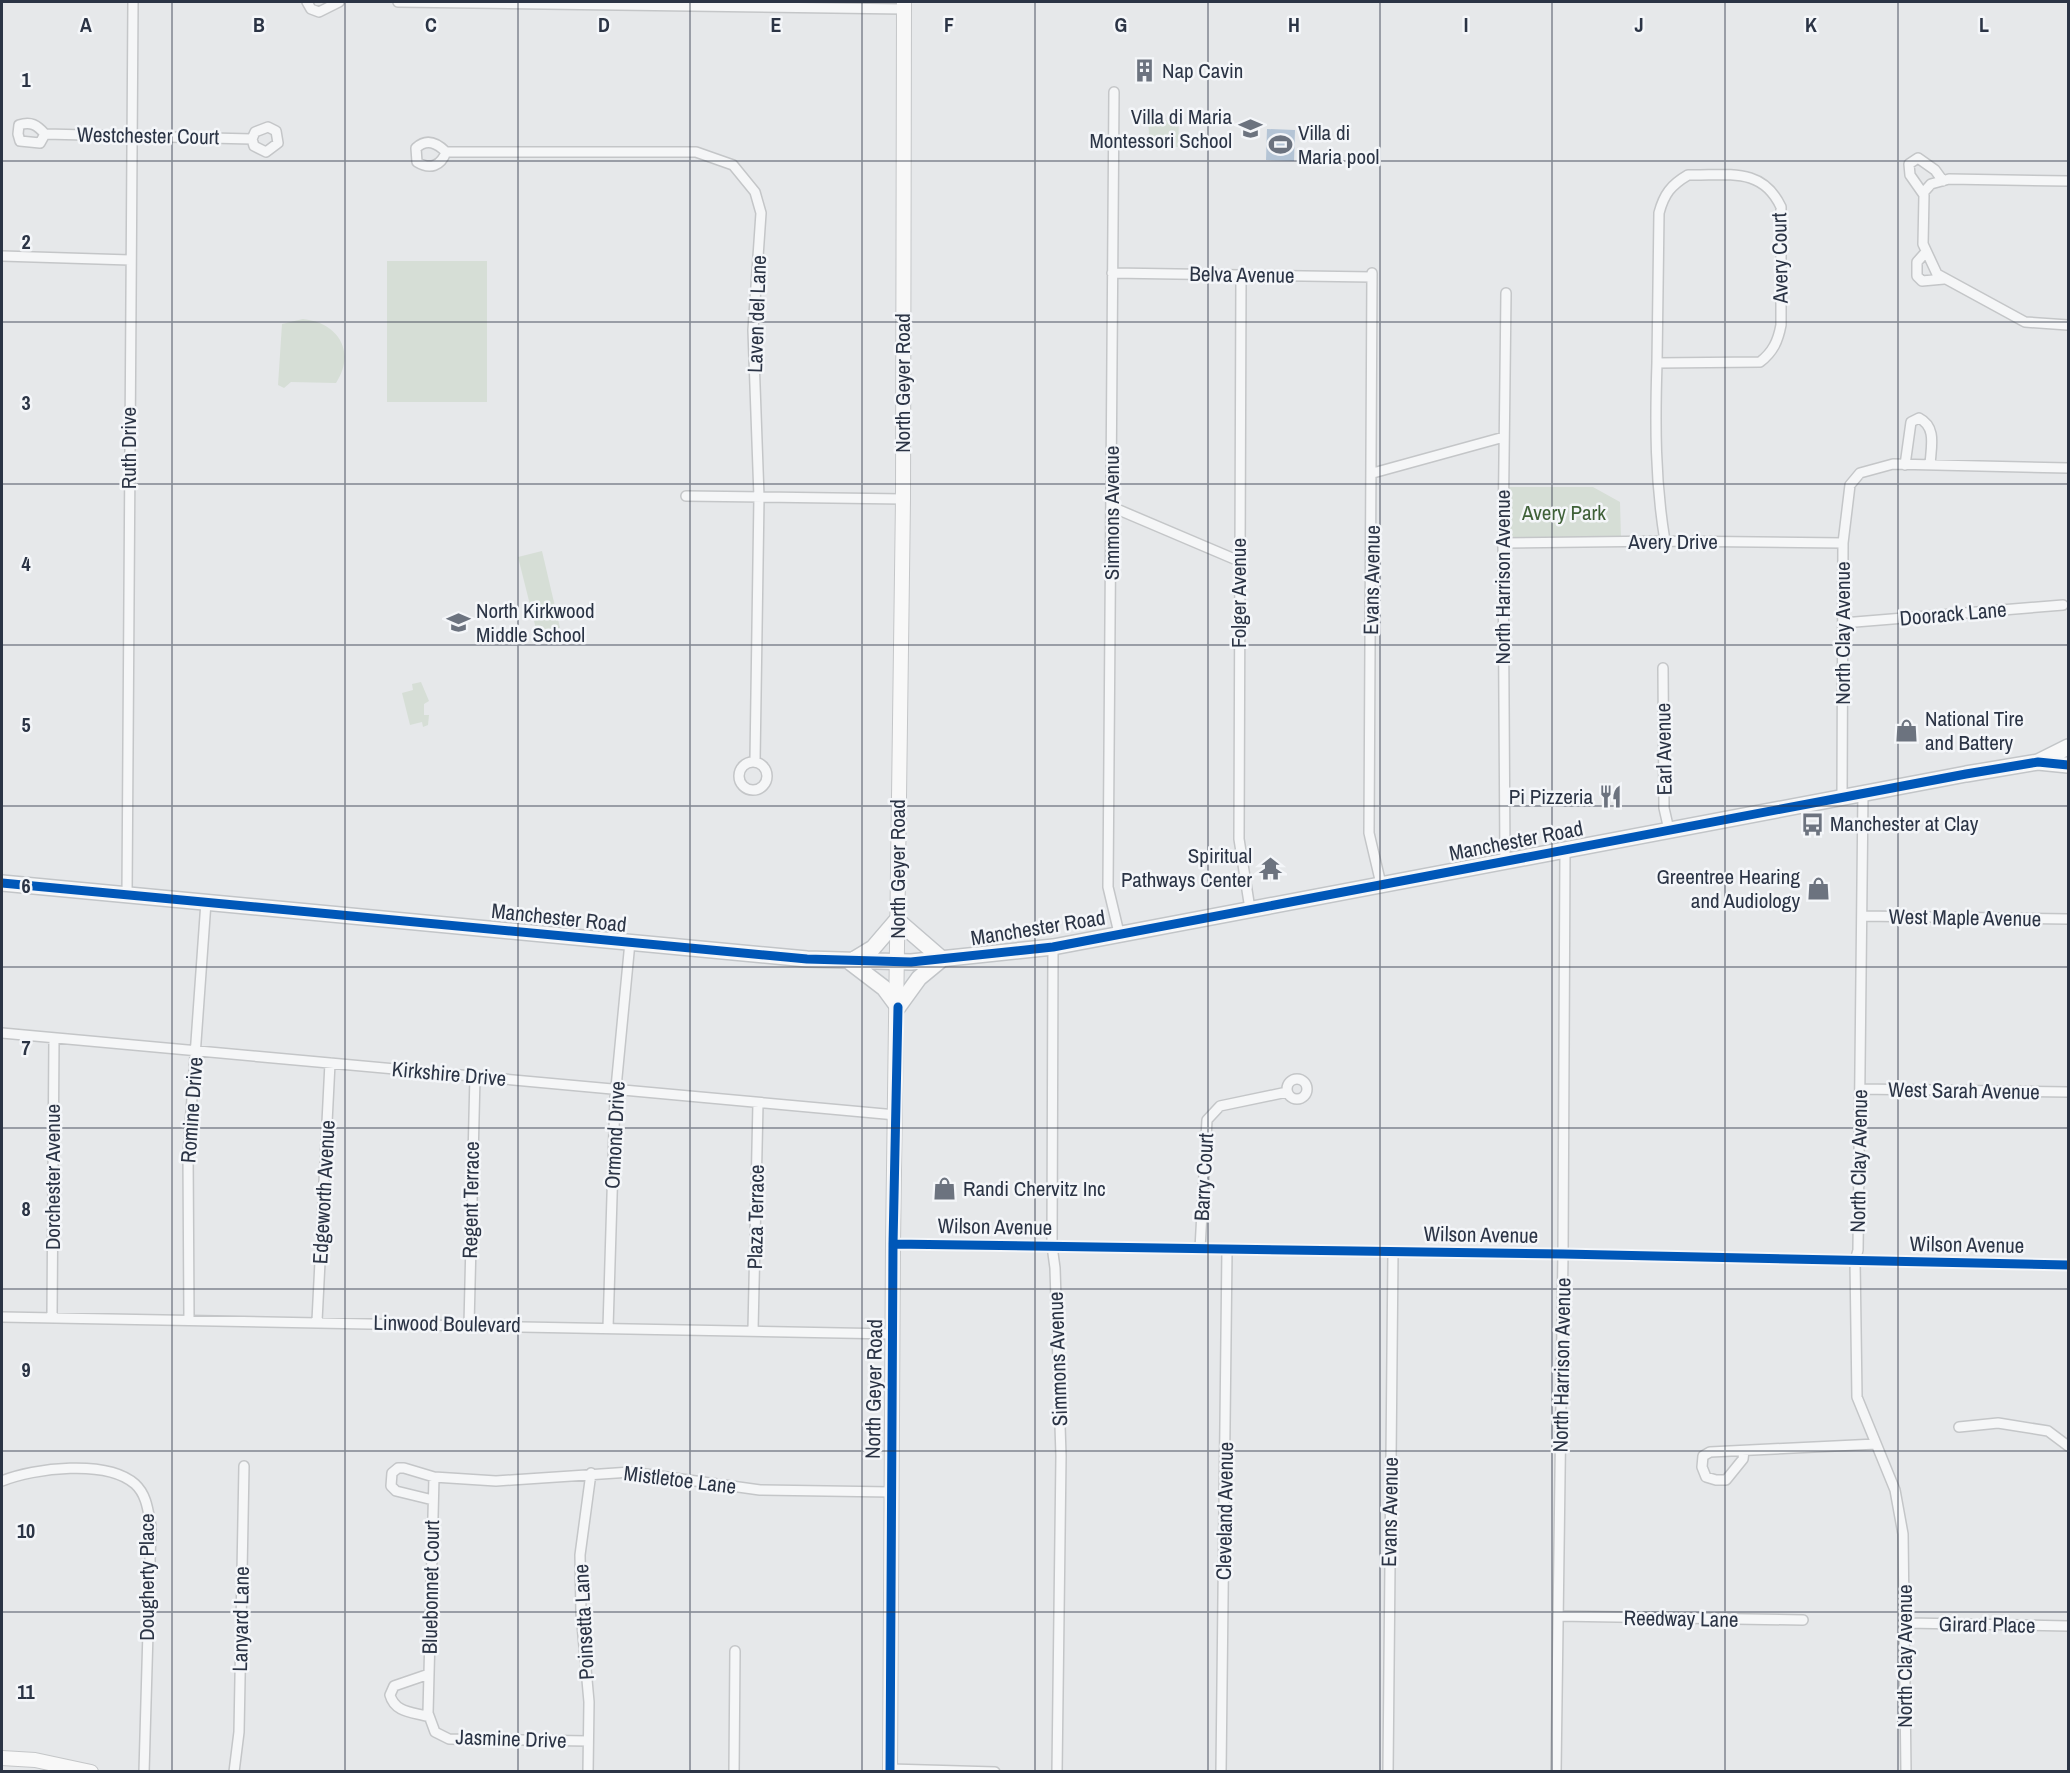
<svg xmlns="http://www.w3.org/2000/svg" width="2070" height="1773" viewBox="0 0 2070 1773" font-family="'Archivo Narrow',sans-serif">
<rect width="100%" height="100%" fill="#e6e8ea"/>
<path fill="#d6ded6" d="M1179 120 1178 147 1150 145 1148 121Z
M387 261H487V402H387Z
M303 319C339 323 356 352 336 383L291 382 284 388 278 385 282 324Z
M1507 487H1593L1620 502 1621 538 1506 539Z
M542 551 560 628 537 633 518 557Z
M421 682 429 701 424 704V715H429L428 725 423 727 422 722 410 725 402 693 413 690 412 684Z"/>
<path fill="#b4c4d5" d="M1267 129 1295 130 1294 161 1266 160Z"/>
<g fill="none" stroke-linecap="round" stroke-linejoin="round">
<defs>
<path id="street" d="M307 2 311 9 319 12 339 2
M398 2 904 9
M1114 92 1108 887 1119 933
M45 134 40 143 20 141 18 134 19 125C31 121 37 125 45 134L252 139 255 132 268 127 276 131 278 143 266 152 254 146 252 139
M446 152C441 166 430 170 417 162L416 148C427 138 437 143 446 152H696L733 165 755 192 761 213 753 330 759 497 755 761
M1688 175C1727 176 1762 166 1781 207V325C1778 341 1773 352 1760 362L1657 363 1659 213C1664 194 1671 185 1688 175Z
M1943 181 1935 170 1918 158 1909 164 1910 175 1924 195 1923 244 1937 274 2025 322 2068 325
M1923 193 1931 184 1949 179 2068 181
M1925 253 1917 262V276L1922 281 1944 279
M2 256 130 260
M1112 273 1372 277
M1372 273 1369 833 1381 884
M1241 276 1239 839 1250 909
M1657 363C1655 423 1655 481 1665 541
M1905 465 1911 422 1919 418C1937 427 1931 447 1930 465
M1373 473 1504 437
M686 496 903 499
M1112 507 1239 561
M1503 543 1665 541 1843 543
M1843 623 2063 605
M1663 668 1664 808 1669 830
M739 776a14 14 0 1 1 28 0a14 14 0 1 1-28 0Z
M1863 793 1858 1250 1855 1261 1857 1397 1895 1490 1903 1534 1906 1772
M1842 797 1843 543 1850 485 1860 473 1893 464 2068 468
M1505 861 1503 543 1506 293
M127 895 133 2
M1862 916 2068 919
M1053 947 1052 1246 1055 1268 1061 1456 1057 1772
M2 1033 896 1115
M1287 1089a10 10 0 1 1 20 0a10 10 0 1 1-20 0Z
M1860 1089 2068 1092
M893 1244 1563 1254 2068 1265
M1200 1249 1207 1120 1220 1106 1287 1092
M52 1316 54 1038
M2 1317 893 1334
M189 1319 188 1154 206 902
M317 1321 330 1063
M469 1325 475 1076
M608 1328 615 1098 630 942
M753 1330 758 1103
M1959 1427 1998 1423 2048 1431 2068 1446
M1744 1451 1743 1459 1726 1480H1716L1706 1477 1702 1467 1703 1456 1710 1452 1876 1444
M434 1477 428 1713 435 1732 449 1739 588 1741
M2 1481C34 1468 107 1459 135 1484 147 1495 148 1511 151 1526L144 1772
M433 1500 396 1491 391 1486 392 1473 398 1468H404L434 1477 496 1481 631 1472 760 1490 891 1492
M1558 1616 1803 1620
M1906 1623 2068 1626
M429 1674 394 1686 390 1695C395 1713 413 1712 429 1717
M890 1769 995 1772
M234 1772 239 1732 244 1466
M588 1772 589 1702 581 1613 580 1555 591 1473
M734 1772 735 1651
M1221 1772 1227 1250
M1388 1772 1393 1252
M1556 1772 1563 1254 1565 850"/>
<path id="secondary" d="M2 1758 35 1760 91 1772
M890 1772 893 1244 903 499 904 2"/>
<path id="primary" d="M2038 762 2068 747
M2 883 807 959 911 962 1053 947 1966 774 2038 762 2068 765
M850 962 884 988 898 1007 919 978 942 959
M850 962 873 948 897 920 942 959"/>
</defs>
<use href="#street" stroke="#c4c6c8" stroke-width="12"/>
<use href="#secondary" stroke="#c4c6c8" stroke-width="16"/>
<use href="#primary" stroke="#c2c5c8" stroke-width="18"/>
<use href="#street" stroke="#f5f6f7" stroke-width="9"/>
<use href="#secondary" stroke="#f8f8f8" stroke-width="14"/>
<use href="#primary" stroke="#f8f8f8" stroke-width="15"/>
<defs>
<path id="cycleway" d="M2 883 807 959 911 962 1053 947 1966 774 2038 762 2068 765
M893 1244 1563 1254 2068 1265
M890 1772 893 1244 898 1007"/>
</defs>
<use href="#cycleway" stroke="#f4f6f9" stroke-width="13"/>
<use href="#cycleway" stroke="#0057b8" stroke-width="9"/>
</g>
<path fill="none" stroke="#2b3445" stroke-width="1.5" stroke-opacity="0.55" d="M172 2V1772M345 2V1772M518 2V1772M690 2V1772M862 2V1772M1035 2V1772M1208 2V1772M1380 2V1772M1552 2V1772M1725 2V1772M1898 2V1772M2 161H2068M2 322H2068M2 484H2068M2 645H2068M2 806H2068M2 967H2068M2 1128H2068M2 1289H2068M2 1451H2068M2 1612H2068"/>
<defs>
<symbol id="building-bare" viewBox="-9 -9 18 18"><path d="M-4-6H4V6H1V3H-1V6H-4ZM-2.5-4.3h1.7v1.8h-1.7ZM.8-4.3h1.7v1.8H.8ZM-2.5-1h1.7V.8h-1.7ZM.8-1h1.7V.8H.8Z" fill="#6c737f" stroke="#f4f6f9" stroke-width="2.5" paint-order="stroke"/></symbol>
<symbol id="school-bare" viewBox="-9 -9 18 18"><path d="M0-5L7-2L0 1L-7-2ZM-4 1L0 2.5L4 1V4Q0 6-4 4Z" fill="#6c737f" stroke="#f4f6f9" stroke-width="2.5" paint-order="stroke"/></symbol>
<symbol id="stadium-bare" viewBox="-9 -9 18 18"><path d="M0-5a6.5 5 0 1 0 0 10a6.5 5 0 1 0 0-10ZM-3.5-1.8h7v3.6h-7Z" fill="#6c737f" stroke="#f4f6f9" stroke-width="2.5" paint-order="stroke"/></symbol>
<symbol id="shop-bare" viewBox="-9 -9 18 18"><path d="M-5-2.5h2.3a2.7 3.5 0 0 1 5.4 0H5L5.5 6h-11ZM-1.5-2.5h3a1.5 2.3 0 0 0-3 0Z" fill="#6c737f" stroke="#f4f6f9" stroke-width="2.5" paint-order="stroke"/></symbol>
<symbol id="restaurant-bare" viewBox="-9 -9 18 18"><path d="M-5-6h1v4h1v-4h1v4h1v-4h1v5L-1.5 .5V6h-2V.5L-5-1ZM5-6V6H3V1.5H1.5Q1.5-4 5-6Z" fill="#6c737f" stroke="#f4f6f9" stroke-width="2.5" paint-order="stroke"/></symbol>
<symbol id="bus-bare" viewBox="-9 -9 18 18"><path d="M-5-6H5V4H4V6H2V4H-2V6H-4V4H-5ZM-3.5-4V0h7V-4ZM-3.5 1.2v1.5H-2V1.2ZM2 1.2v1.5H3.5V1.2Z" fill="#6c737f" stroke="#f4f6f9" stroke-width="2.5" paint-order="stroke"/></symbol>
<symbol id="temple-bare" viewBox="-9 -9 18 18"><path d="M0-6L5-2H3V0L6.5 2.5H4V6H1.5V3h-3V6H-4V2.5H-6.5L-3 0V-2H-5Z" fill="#6c737f" stroke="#f4f6f9" stroke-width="2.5" paint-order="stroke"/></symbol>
</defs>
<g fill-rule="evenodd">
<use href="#building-bare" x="1128" y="54" width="33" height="33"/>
<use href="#school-bare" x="1234" y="112" width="33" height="33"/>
<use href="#stadium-bare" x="1264" y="128" width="33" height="33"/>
<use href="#school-bare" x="442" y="606" width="33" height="33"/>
<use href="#shop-bare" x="1890" y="714" width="33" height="33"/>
<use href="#restaurant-bare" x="1594" y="780" width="33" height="33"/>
<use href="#bus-bare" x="1796" y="808" width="33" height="33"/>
<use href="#temple-bare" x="1254" y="852" width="33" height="33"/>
<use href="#shop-bare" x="1802" y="872" width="33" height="33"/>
<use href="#shop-bare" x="928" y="1172" width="33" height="33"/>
</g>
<g text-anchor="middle" stroke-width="5" stroke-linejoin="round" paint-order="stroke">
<g font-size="21" fill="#2b3445" stroke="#f4f6f9" text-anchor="start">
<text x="1162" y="78">Nap Cavin</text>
<text x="1232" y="124" text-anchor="end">Villa di Maria<tspan x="1232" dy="24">Montessori School</tspan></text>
<text x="1298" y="140">Villa di<tspan x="1298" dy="24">Maria pool</tspan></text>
<text x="476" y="618">North Kirkwood<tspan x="476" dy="24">Middle School</tspan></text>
<text x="1925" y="726">National Tire<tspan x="1925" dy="24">and Battery</tspan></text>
<text x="1593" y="804" text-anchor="end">Pi Pizzeria</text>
<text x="1830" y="831">Manchester at Clay</text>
<text x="1252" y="863" text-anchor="end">Spiritual<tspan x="1252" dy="24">Pathways Center</tspan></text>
<text x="1800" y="884" text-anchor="end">Greentree Hearing<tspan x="1800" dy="24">and Audiology</tspan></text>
<text x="963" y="1196">Randi Chervitz Inc</text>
</g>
<g font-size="21" fill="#2b3445" stroke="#f4f6f9">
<text transform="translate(148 136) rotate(1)" y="7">Westchester Court</text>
<text transform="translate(1780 258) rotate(-91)" y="7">Avery Court</text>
<text transform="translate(1242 275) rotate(1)" y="7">Belva Avenue</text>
<text transform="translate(757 314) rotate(-88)" y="7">Laven del Lane</text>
<text transform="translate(903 383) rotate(-90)" y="7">North Geyer Road</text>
<text transform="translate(129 448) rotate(-90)" y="7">Ruth Drive</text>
<text transform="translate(1112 513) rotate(-90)" y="7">Simmons Avenue</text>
<text x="1673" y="549">Avery Drive</text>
<text transform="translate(1503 577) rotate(-90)" y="7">North Harrison Avenue</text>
<text transform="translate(1372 580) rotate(-89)" y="7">Evans Avenue</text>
<text transform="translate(1239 593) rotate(-90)" y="7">Folger Avenue</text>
<text transform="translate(1953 614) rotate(-5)" y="7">Doorack Lane</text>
<text transform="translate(1843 633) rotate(-90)" y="7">North Clay Avenue</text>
<text transform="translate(1664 749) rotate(-91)" y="7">Earl Avenue</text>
<text transform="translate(1516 841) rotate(-11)" y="7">Manchester Road</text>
<text transform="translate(898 869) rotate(-90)" y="7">North Geyer Road</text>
<text transform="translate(559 918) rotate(6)" y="7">Manchester Road</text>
<text transform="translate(1965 918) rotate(1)" y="7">West Maple Avenue</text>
<text transform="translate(1038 928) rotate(-9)" y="7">Manchester Road</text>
<text transform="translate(449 1074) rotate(5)" y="7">Kirkshire Drive</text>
<text transform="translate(1964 1091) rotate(1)" y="7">West Sarah Avenue</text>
<text transform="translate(192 1110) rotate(-86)" y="7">Romine Drive</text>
<text transform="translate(615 1135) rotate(-87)" y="7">Ormond Drive</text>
<text transform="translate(1859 1161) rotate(-89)" y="7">North Clay Avenue</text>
<text transform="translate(53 1177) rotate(-90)" y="7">Dorchester Avenue</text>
<text transform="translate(1204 1177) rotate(-87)" y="7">Barry Court</text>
<text transform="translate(324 1192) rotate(-87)" y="7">Edgeworth Avenue</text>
<text transform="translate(471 1200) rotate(-89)" y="7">Regent Terrace</text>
<text transform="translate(756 1217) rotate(-89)" y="7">Plaza Terrace</text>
<text transform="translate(995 1227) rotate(1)" y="7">Wilson Avenue</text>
<text transform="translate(1481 1235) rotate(1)" y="7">Wilson Avenue</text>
<text transform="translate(1967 1245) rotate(1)" y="7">Wilson Avenue</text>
<text transform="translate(447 1324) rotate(1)" y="7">Linwood Boulevard</text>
<text transform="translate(1058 1359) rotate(-92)" y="7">Simmons Avenue</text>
<text transform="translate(1562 1365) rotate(-89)" y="7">North Harrison Avenue</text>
<text transform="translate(874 1389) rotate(-89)" y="7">North Geyer Road</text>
<text transform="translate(680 1480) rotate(7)" y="7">Mistletoe Lane</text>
<text transform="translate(1225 1511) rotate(-89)" y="7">Cleveland Avenue</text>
<text transform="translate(1390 1512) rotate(-89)" y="7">Evans Avenue</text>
<text transform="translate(147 1577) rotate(-90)" y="7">Dougherty Place</text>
<text transform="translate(431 1587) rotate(-89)" y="7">Bluebonnet Court</text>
<text transform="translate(241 1619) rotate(-89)" y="7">Lanyard Lane</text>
<text transform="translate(1681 1619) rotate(1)" y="7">Reedway Lane</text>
<text transform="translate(584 1622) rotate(-93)" y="7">Poinsetta Lane</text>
<text transform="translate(1987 1625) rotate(1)" y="7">Girard Place</text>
<text transform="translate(1905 1656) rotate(-90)" y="7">North Clay Avenue</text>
<text transform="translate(511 1739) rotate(2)" y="7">Jasmine Drive</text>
</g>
<g font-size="21" fill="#3f6138" stroke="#f4f6f9">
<text x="1564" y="520">Avery Park</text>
</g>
</g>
<g font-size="20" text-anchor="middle" font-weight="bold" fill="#2b3445" stroke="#f4f6f9" stroke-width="5" stroke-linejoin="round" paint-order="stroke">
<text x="86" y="32">A</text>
<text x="259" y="32">B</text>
<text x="431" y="32">C</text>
<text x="604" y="32">D</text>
<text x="776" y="32">E</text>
<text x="949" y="32">F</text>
<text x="1121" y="32">G</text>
<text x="1294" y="32">H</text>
<text x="1466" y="32">I</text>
<text x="1639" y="32">J</text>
<text x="1811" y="32">K</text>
<text x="1984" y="32">L</text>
<text x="26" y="87">1</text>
<text x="26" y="249">2</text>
<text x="26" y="410">3</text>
<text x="26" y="571">4</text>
<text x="26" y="732">5</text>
<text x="26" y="893">6</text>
<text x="26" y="1055">7</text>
<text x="26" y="1216">8</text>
<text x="26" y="1377">9</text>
<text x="26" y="1538">10</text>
<text x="26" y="1699">11</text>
</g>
<rect width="2070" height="1773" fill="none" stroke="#2b3445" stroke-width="6"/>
</svg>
